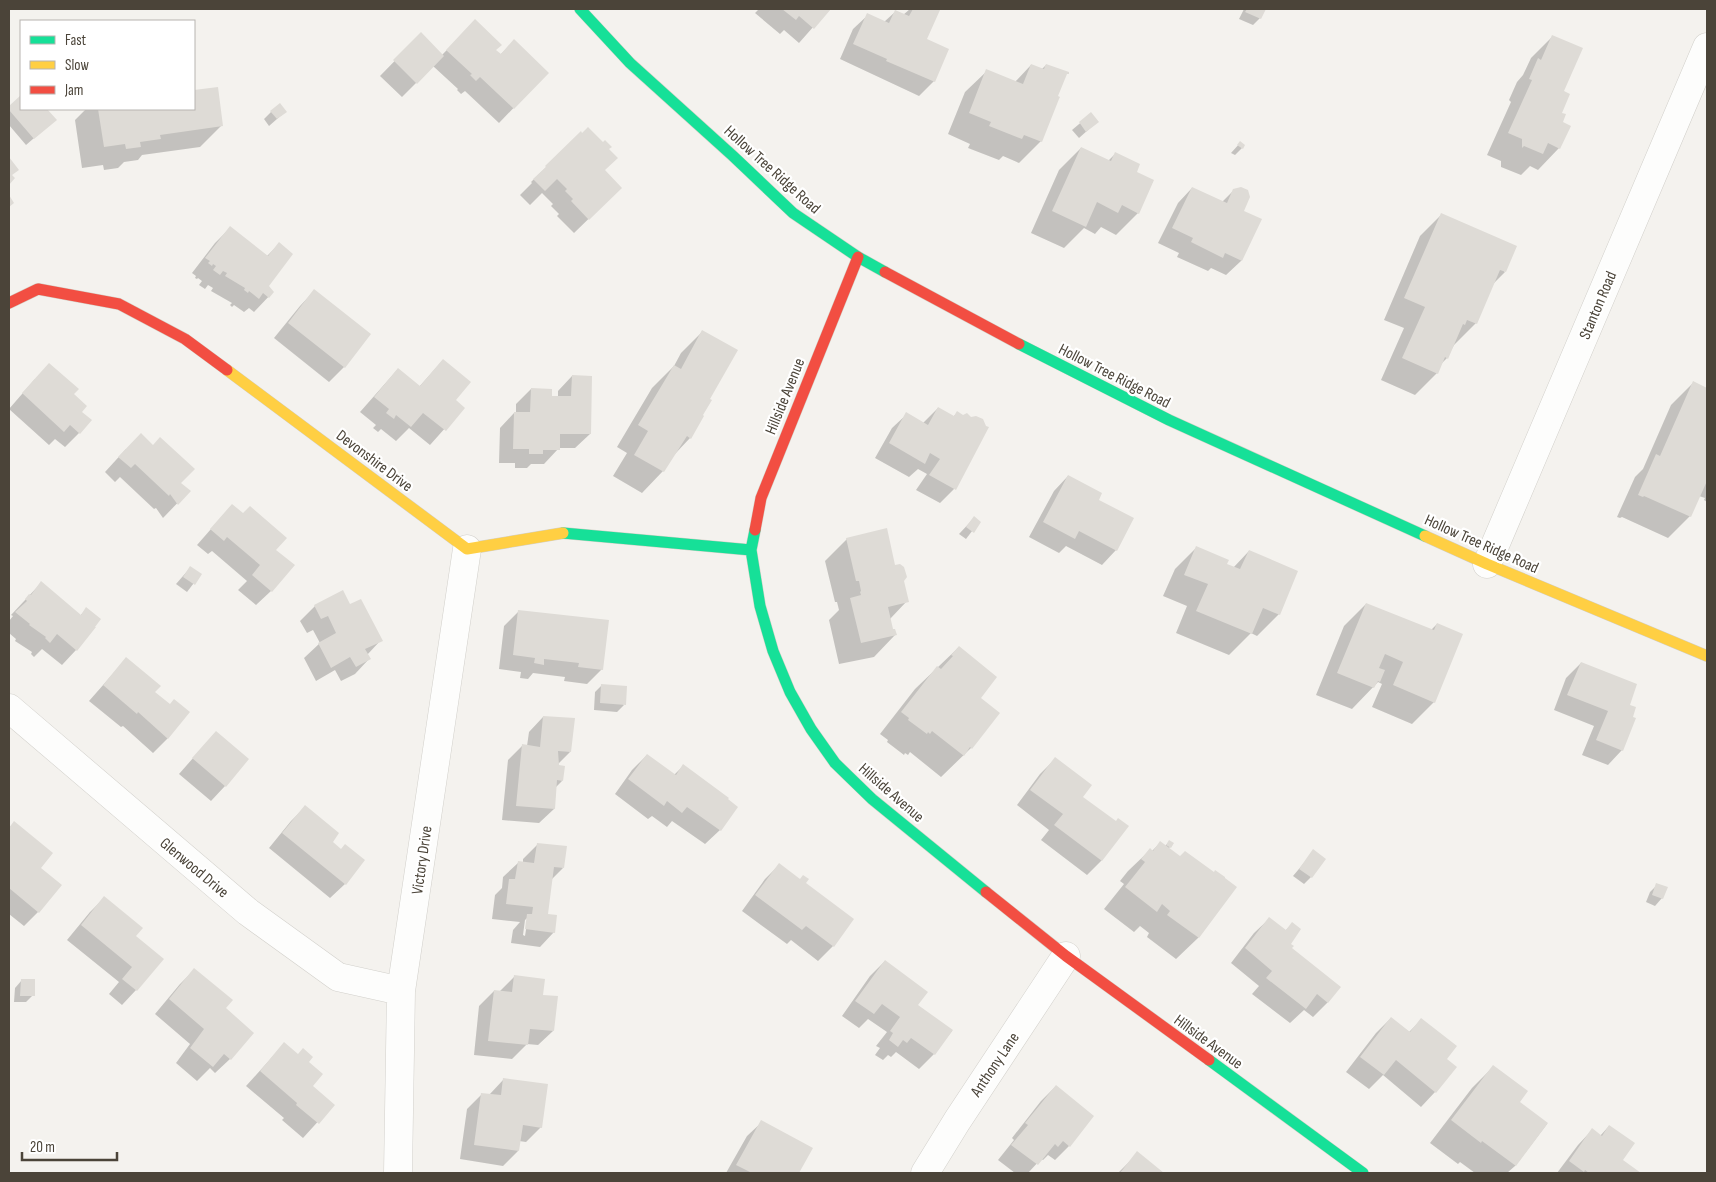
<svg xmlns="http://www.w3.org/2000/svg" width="1716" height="1182" viewBox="0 0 1716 1182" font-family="'Sofia Sans Condensed',sans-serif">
<rect width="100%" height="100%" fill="#f4f2ee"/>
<path fill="#0003" fill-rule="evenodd" d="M757 9H829L799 43 784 30 780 34 755 13 758 10Z
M910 9H934L938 10 925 40 934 81 919 96 840 59 853 29 868 15 884 22 895 12 903 15Z
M1244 9H1265L1260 18 1253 25 1239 19Z
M475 21 494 51 500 55 514 41 547 73 499 123 465 91 461 94 457 90 458 89 433 66 402 97 380 76 421 34 442 55Z
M1553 36 1561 113 1559 148 1538 170 1530 166 1521 175 1501 167V161L1487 155 1511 102 1509 100 1517 82 1523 75 1531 58Z
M1031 65 1042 69 1046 65 1041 141 1019 163 1003 156 999 160 968 148 970 144 948 134 965 92 987 71 1015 82Z
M217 88 222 125 200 147 142 155 138 160 124 162 118 168 104 170 103 165 82 168 75 120 86 109H194V92Z
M21 98V109H45L55 120 26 145 9 125V108Z
M271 112H285L269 126 264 119Z
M1091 114 1097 122 1079 138 1072 130Z
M581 133 608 149 603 170 606 202 574 233 557 216 559 214 551 206 553 204 542 193 530 205 520 195 532 183 531 182Z
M1240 143 1242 148 1235 155 1231 153Z
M1081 148 1108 161 1115 154 1135 173 1153 181 1138 213 1116 235 1101 227 1095 234 1084 228 1064 248 1031 233 1059 170Z
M1192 188 1222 202 1234 190 1242 212 1260 220 1241 261 1226 275 1211 268 1208 271 1177 257 1179 253 1158 243 1178 203Z
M1442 214 1505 272 1493 284 1476 323 1454 345 1447 358 1440 365 1437 373 1415 395 1381 380 1404 328 1384 320 1420 236Z
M230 228 267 256 279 244 267 286 273 292 254 312 249 308 244 312 234 305 232 307 230 305 232 303 211 291 213 288 208 285 205 289 199 285 202 281 198 278 197 279 195 278 196 276 192 273 215 243Z
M314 291 369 334 344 367 329 382 274 338 300 306Z
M703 331 709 399 690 438 674 455 663 471 642 493 613 476 627 453 617 447 652 388 674 366 681 353Z
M443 360 454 400 463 408 430 445 409 428 396 441 381 429 378 432 373 428 376 425 360 412 398 369 419 387Z
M572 376 590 434 575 448H559L544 464H531L527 468H515V463H499L500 428 514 413H516V404L531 389 551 397H558V391Z
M35 379 72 394 80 412 79 433 65 447 55 439 49 445 9 409Z
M1693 383 1707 389V502L1704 500 1705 498 1699 496 1690 516 1668 538 1622 517 1620 518 1617 517 1635 477 1643 469 1671 405Z
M938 408 953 417 957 413 971 419 954 489 940 503 916 490 927 474 918 469 909 477 875 458 892 428 907 414 923 423Z
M126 449 180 483 189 491 163 518 156 508 154 509 120 477 115 482 105 472Z
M1068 476 1116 550 1102 565 1066 546 1059 553 1029 537 1054 491Z
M232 505 274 550 271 591 256 605 238 590 247 581 212 551 208 554 197 545Z
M974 518 979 522 966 539 959 534Z
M847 539 894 567 907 601 890 619 892 631 895 635 874 657 839 664 829 620 839 610 837 602H835L825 561Z
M1196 548 1233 568 1249 551 1279 614 1257 636 1251 633 1229 655 1176 633 1187 606 1163 596 1175 569Z
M190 568 200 575 187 592 176 584Z
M41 583 80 616 86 609 76 650 62 665 42 649 34 657 31 654 32 652 15 641 16 639 9 633V621L13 616 11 615Z
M342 592 350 606 381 640 367 655 369 659 355 674 341 681 335 670 316 681 304 658 320 643 313 630 307 633 300 621 315 606Z
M1366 604 1431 630 1437 624 1434 702 1412 724 1372 707 1382 684 1378 682 1352 709 1316 695 1344 626Z
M519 611 602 669 587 684 564 681 565 677 533 673 528 679 520 678 521 672 499 669 504 626Z
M959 647 979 698 998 713 971 748 941 777 910 752 908 755 905 753 904 755 887 742 888 740 880 734 915 689Z
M126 659 153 693 168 738 153 753 123 726 121 727 89 701Z
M1581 663 1628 705 1631 718 1622 750 1608 765 1582 755 1594 726 1554 710 1566 678Z
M602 685 624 705 617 712 594 710 595 692Z
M543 717 570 752 558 764 562 781 556 787 554 809 539 823 502 820 508 760 522 746H527L529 732Z
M216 732 225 786 211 801 179 774Z
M647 755 674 775 683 766 720 830 705 844 672 821 667 827 652 816 648 819 615 794 632 770Z
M1055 759 1081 797 1102 860 1087 875 1041 840 1049 830 1017 805 1040 774Z
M305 807 331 842 345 884 330 898 269 848 291 821Z
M14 823 40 868 38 912 24 926 9 914V828Z
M1169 842 1170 847 1168 849 1180 858 1236 887 1198 938 1176 959 1147 937 1149 933 1140 926 1134 932 1104 909 1124 884 1120 881 1128 871 1150 850 1152 851 1160 843 1165 846Z
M538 844 563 868 551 880 547 915 554 932 540 947 511 943 513 930 520 922 492 919 495 895 502 888 503 877 518 863H523V859ZM528 917 525 936 523 935 525 920Z
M1314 851 1311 877 1304 884 1293 876Z
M779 865 852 919 833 946 818 961 791 940 787 944 742 911 765 879Z
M1657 885 1662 898 1655 906 1646 902 1650 892Z
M104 898 134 936 136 990 122 1005 109 994 119 982 67 940 90 912Z
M1269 919 1285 931 1292 924 1289 944 1291 949 1328 1002 1313 1017 1304 1010 1290 1023 1252 994 1259 986 1231 963 1254 933Z
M885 961 917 1005 952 1031 934 1054 919 1069 896 1052 891 1057 888 1055 883 1060 875 1055 880 1048 876 1046 887 1032 868 1019 859 1028 842 1016 870 976Z
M194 970 224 1008 230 1059 215 1073 210 1068 197 1081 176 1063 190 1044 155 1014 180 984Z
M514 977 542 996 553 1031 538 1045 527 1044 512 1059 474 1055 479 1006 494 991 499 992Z
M22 980 33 995 26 1002H14L15 988Z
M1391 1018 1409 1032 1421 1020 1445 1059 1435 1092 1421 1107 1383 1075 1369 1089 1346 1072 1376 1033Z
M284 1044 307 1062 311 1086 333 1105 303 1138 282 1120 284 1118 246 1086Z
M1493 1067 1518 1102 1547 1124 1515 1166 1507 1173H1475L1460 1162 1458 1164 1430 1143 1472 1088Z
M504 1079 541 1127 526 1142 519 1141 518 1151 503 1166 460 1159 467 1109 482 1094 489 1095Z
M1056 1086 1069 1146 1055 1160 1048 1155 1043 1160 1041 1159 1028 1173H1015L998 1160 1014 1140 1012 1138 1041 1101Z
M762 1122 811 1149 798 1173H726L747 1136Z
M1609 1126 1621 1160 1639 1173H1557L1578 1145 1592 1130 1600 1136Z
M1138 1153 1162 1173H1118Z"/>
<path fill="#dedbd6" d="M782 9H831L814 29 799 16 796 20Z
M913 9 940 10 927 39 949 49 935 82 886 61 887 59 853 44 867 13 889 23 895 10 909 16Z
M1247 9H1266L1261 19 1245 12Z
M475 19 502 45 496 50 501 54 514 39 549 73 514 109 480 77 476 81 470 75 472 74 446 50Z
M421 32 444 56 417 84 393 60Z
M1552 35 1583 48 1564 91 1570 94 1562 113 1566 114 1563 122 1571 126 1560 149 1548 143 1543 154 1524 146 1522 148V139L1508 133 1532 80 1529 79 1538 58 1541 60Z
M1031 64 1044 69 1046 64 1069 72V74H1067L1058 96 1060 97 1059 99 1042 142 1024 135 1022 139 989 126 991 122 969 113 986 69 1023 84Z
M218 87 223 126 160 135 161 139 140 142 141 147 126 149 125 144 104 147 98 109H194V90Z
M21 95V109H47L57 120 34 139 9 110V106Z
M280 103 287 112 277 119 270 111Z
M1091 112 1099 122 1086 132 1079 122Z
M588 127 603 142 605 140 612 147 609 149 618 158 605 170 622 188 589 220 571 201 573 199 565 191 567 189 557 179 545 191 533 179 546 167 545 166 581 131 582 133Z
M1240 141 1245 145 1243 149 1237 145Z
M1081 147 1111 161 1115 152 1140 164 1137 172 1154 180 1139 214 1122 205 1118 213 1097 202 1086 227 1052 211Z
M9 157 19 170 12 175 15 178 9 185Z
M1192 187 1227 203 1233 189 1241 187 1248 190 1250 197 1244 211 1262 219 1242 261 1225 253 1223 258 1191 242 1193 238 1172 228Z
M9 195 14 203 9 207Z
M1441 213 1517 246 1506 272 1500 270 1477 324 1467 320 1465 325 1463 324 1448 359 1445 357 1438 374 1402 358 1425 307 1404 298Z
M230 226 268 256 279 242 293 254 269 286 274 292 269 298 263 293 259 299 249 291 248 293 244 290 245 288 225 276 227 273 223 271 220 275 213 270 216 266 213 264 212 266 208 263 210 261 205 258Z
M314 289 371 334 345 368 288 323Z
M702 330 738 350 710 399 712 400 703 415 704 416 691 439 687 436 664 472 634 455 648 431 638 425 674 365 681 369Z
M443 359 471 382 456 400 465 408 446 431 423 413 411 427 396 415 394 419 386 413 389 409 374 397 398 368 420 386Z
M49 363 79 389 74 394 87 406 82 412 92 420 80 434 70 425 64 432 22 393Z
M572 375 592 376 591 434H560V450H543V454H529V449H513L514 412H530L531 388 552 389V396H571Z
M1693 381 1707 388V481L1691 517 1644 496 1643 497 1638 495 1656 454 1660 456Z
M938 407 954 416 957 411 963 415 967 413 971 417 976 416 983 419 986 426 989 427 956 490 929 475 940 459 930 453 925 464 889 443 906 412 928 425Z
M141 433 153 445 160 437 195 469 181 483 191 491 178 505 170 494 169 496 135 464 131 468 118 457Z
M1068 475 1102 493 1099 500 1134 518 1117 551 1079 531 1075 539 1043 522Z
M232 504 243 513 250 506 287 538 276 550 295 565 272 592 252 575 260 565 227 537 224 541 210 529Z
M974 516 981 522 974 533 966 527Z
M887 528 895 565 900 564 904 567 907 577 904 581 909 602 888 607 893 629H895L897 635 861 643 850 598 861 595 860 592 861 591 859 581H856L846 538Z
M1196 546 1229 560 1227 564 1240 569 1249 550 1298 571 1280 615 1263 608 1252 634 1196 611 1208 584 1184 575Z
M190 566 202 574 195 585 183 577Z
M41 581 81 615 86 607 101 619 95 627H96L77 651 57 634 50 643 45 638 46 637 29 625 30 624 15 612 27 601 25 599 29 594 31 595Z
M343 590 350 604 361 599 383 641 365 649 371 659 356 667 350 657 331 668 318 643 336 633 328 616 321 619 314 605Z
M1366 603 1434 630 1437 623 1463 634 1435 703 1393 685 1403 662 1385 654 1379 668 1385 670 1380 682 1378 681 1374 688 1337 673Z
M518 610 609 620 603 670 578 667 579 663 544 659V665L534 663 535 658 513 655Z
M959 646 997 677 981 698 1000 713 972 749 970 747 964 756 932 731 930 734 928 732 927 734 908 720 909 718 901 712 937 666 941 669 953 656 951 655Z
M126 657 161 686 155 692 170 704 174 699 190 712 168 739 138 712 137 714 103 685Z
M1581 662 1637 684 1630 705 1636 707 1633 717 1636 718 1623 751 1596 740 1608 711 1567 695Z
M601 684 627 686 626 705 600 703Z
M543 716 575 718 571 752 558 751 559 765 565 766 563 781 557 780 555 809 516 806 522 744 540 747Z
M216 731 249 759 226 787 192 758Z
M647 754 676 775 683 764 729 798 728 799 738 807 721 831 687 807 682 813 667 801 664 806 628 779Z
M1055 757 1092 785 1083 797 1116 821 1118 818 1129 826 1102 861 1054 825 1063 814 1030 790Z
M305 805 339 833 333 842 341 849 345 844 365 860 346 885 282 833Z
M14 821 53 853 41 868 62 885 39 913 9 888V828Z
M1169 840 1174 843 1171 848 1166 845Z
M1160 841 1180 856 1185 851 1214 872 1215 870 1225 877V878L1237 887 1199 938 1167 915 1170 911 1162 904 1157 912 1125 887 1145 862 1141 859 1150 848 1153 851Z
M537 843 567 846 564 868 554 867 548 914 557 915 555 933 525 929 527 914H532L533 907 506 904 509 879H515L518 861 534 863Z
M1313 849 1326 859 1312 878 1299 869Z
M779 863 800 879 803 875 809 879 806 883 854 919 834 947 806 926 802 930 755 895Z
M1656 883 1668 887 1663 899 1652 895Z
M104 896 143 928 136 936 164 959 137 991 122 979 132 967 81 925Z
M1269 917 1286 930 1292 922 1301 929 1291 944 1294 946 1292 948 1341 987 1328 1003 1317 994 1306 1009 1266 978 1272 971 1245 948Z
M885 960 928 992 918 1005 953 1030 935 1055 911 1038 907 1043 903 1040 898 1047 889 1040 893 1033 890 1031 900 1017 882 1004 874 1014 855 1001Z
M194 968 233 1000 226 1008 254 1033 231 1060 224 1054 213 1067 190 1048 204 1029 169 999Z
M514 975 545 979 543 995 558 996 554 1031 530 1029 528 1045 488 1041 494 990 512 992Z
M21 979H35V996H20Z
M1391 1017 1410 1032 1421 1018 1457 1046 1447 1059 1457 1067 1436 1093 1396 1060 1384 1075 1360 1057Z
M284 1042 298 1054 303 1048 313 1057 309 1062 323 1074 313 1086 335 1105 319 1124 296 1105 297 1103 260 1071Z
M1493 1065 1528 1091 1520 1102 1548 1123 1516 1166 1482 1141 1481 1143 1451 1120Z
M503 1078 548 1084 542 1128 523 1125 519 1151 474 1145 481 1093 501 1095Z
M1056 1085 1094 1116 1070 1147 1063 1141 1058 1147 1055 1144 1038 1165 1011 1145 1028 1125 1025 1123Z
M761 1120 813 1148 799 1173H752L736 1165Z
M1609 1125 1635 1143 1623 1160 1641 1173H1589L1585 1170 1584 1172 1569 1161 1592 1128 1602 1136Z
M1137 1151 1164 1173H1120Z"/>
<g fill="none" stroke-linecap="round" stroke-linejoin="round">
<defs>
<path id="street" d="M1487 564 1707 47
M9 708 248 912 338 977 401 991
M398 1173 401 991 467 549
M925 1173 957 1121 1066 956"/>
<path id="fast" d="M580 9 630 63 733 156 793 213 858 257 885 272
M1019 344 1169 420 1425 536
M755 530 751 550 760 606 773 651 790 692 811 729 835 763 872 799 986 892
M563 533 751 550
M1209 1060 1363 1173"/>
<path id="slow" d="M227 370 467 549 563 533
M1425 536 1487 564 1707 656"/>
<path id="jam" d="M885 272 1019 344
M9 303 38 289 119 304 185 339 227 370
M755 530 761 498 858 257
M986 892 1066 956 1209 1060"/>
</defs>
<use href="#street" stroke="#d2d0cb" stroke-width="29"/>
<use href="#fast" stroke="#d3cfc5" stroke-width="12"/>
<use href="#slow" stroke="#d3cfc5" stroke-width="12"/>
<use href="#jam" stroke="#d3cfc5" stroke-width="12"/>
<use href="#street" stroke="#fdfdfc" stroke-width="28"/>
<use href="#fast" stroke="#16e098" stroke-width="11"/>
<use href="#slow" stroke="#ffcf43" stroke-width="11"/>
<use href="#jam" stroke="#f24e42" stroke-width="11"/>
</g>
<g text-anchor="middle" stroke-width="4.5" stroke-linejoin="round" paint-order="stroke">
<g font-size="16" fill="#4b4439" stroke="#fff">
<text transform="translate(773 169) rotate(42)" y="6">Hollow Tree Ridge Road</text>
<text transform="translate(1597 305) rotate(-67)" y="6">Stanton Road</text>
<text transform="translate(1115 375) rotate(27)" y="6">Hollow Tree Ridge Road</text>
<text transform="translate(784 396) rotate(-68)" y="6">Hillside Avenue</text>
<text transform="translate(375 460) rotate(37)" y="6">Devonshire Drive</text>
<text transform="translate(1482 543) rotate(24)" y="6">Hollow Tree Ridge Road</text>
<text transform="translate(892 792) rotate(41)" y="6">Hillside Avenue</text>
<text transform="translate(421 860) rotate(-82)" y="6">Victory Drive</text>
<text transform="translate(195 867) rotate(40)" y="6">Glenwood Drive</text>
<text transform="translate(1209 1041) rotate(36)" y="6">Hillside Avenue</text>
<text transform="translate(994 1064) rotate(-56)" y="6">Anthony Lane</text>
</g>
</g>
<rect width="1716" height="1182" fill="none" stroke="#4b4439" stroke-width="20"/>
<rect x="20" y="20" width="175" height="90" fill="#ffffff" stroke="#b7b4b0"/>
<rect x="30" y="36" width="25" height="8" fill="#16e098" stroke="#b7b4b0"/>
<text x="65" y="45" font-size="15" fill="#4b4439">Fast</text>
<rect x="30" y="61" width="25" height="8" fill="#ffcf43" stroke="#b7b4b0"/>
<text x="65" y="70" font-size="15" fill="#4b4439">Slow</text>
<rect x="30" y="86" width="25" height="8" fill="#f24e42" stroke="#b7b4b0"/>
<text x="65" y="95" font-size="15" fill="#4b4439">Jam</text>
<path d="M22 1152v8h95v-8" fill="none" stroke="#4b4439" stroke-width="2.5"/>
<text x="30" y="1152" font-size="15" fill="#4b4439" stroke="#ffffff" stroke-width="4" paint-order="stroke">20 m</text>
</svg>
